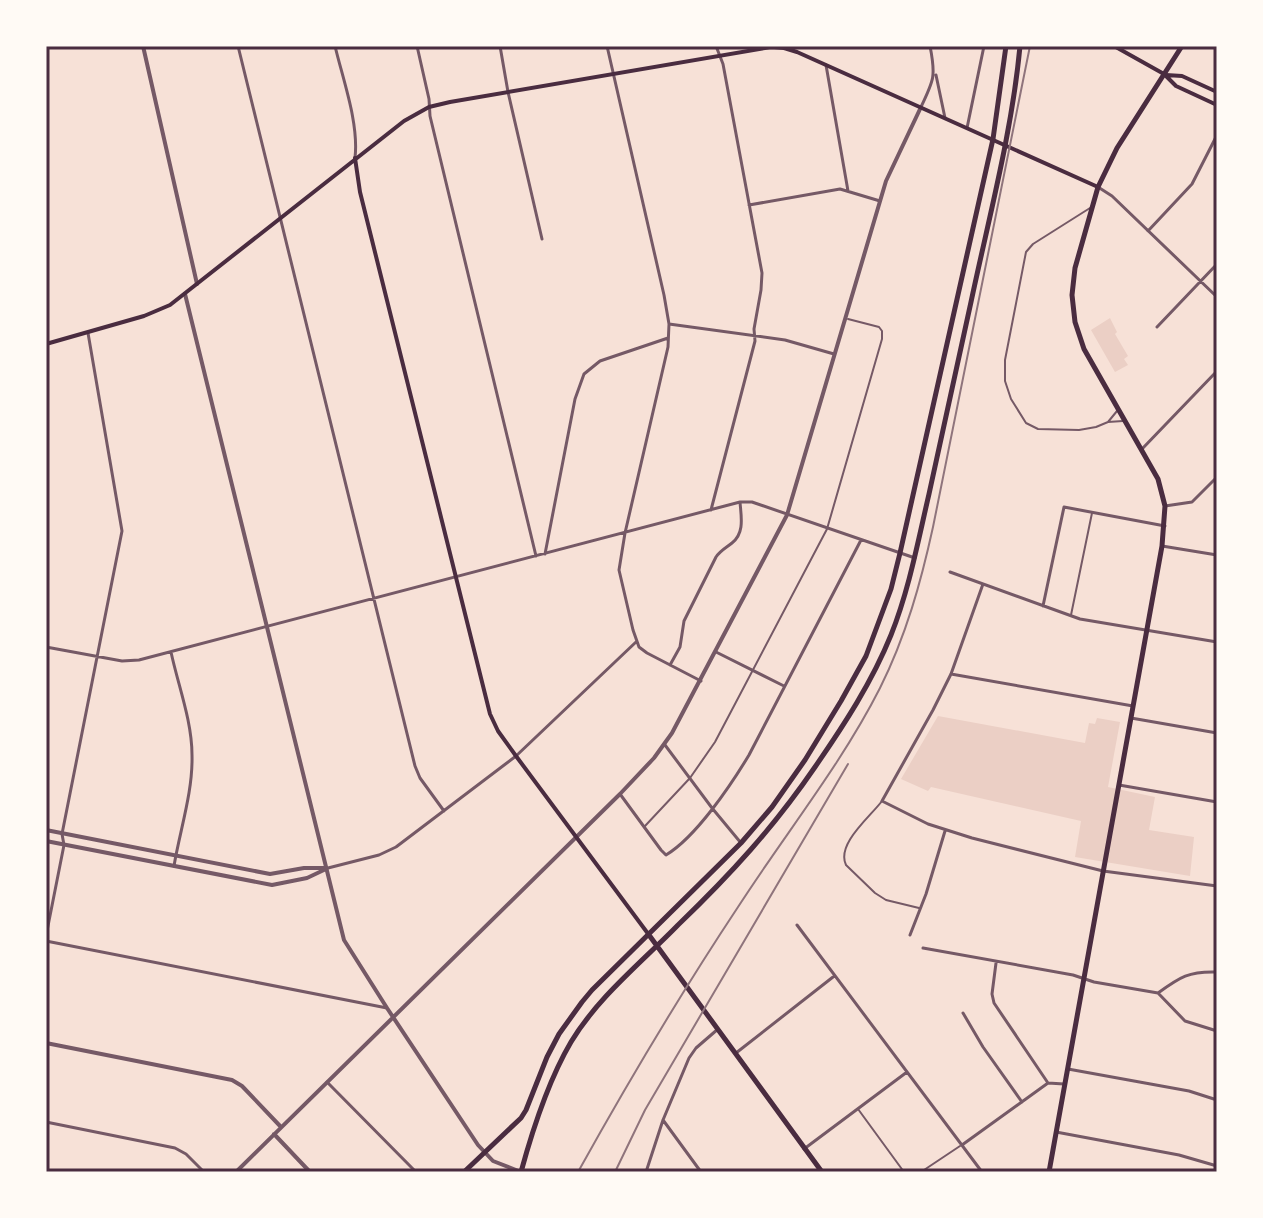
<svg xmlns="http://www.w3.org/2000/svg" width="1263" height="1218" viewBox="0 0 1263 1218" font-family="'Fira Sans',sans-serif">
<rect width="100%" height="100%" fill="#f7e1d7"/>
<path fill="#ebcfc5" d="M1110 318 1117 332 1115 334 1128 356 1124 359 1128 365 1115 372 1091 330Z
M938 716 1085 743 1089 723 1095 724 1097 718 1120 722 1108 787 1155 797 1149 830 1194 837 1190 876 1075 857 1081 821 931 787 928 791 901 779Z"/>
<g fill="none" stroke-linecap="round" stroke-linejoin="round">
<path stroke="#755966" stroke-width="2" d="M1090 208 1033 244 1026 252 1005 360V381L1011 399 1026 423 1038 429 1079 430 1096 427 1108 422 1123 421
M1108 422 1117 411
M1071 615 1092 513
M882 801C870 817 836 844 846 865L875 893 886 900 919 908
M645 826 690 778 715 742 827 529 882 339V331L879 327 848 319
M858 1109 904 1172
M921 1172 960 1146"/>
<path stroke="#755966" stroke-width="3" d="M238 46 415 766 420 778 444 811
M335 46C343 80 359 123 355 158
M417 46 429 99 430 116 536 556
M500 46 508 92 542 239
M607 46 664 295 669 324 668 347 625 533 619 570 633 630 639 647 647 653 701 681
M826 65 848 191
M936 75 945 118
M921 107C934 80 936 76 930 46
M967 128 984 46
M1098 187 1112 196 1217 297
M749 205 840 189 880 201
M1148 231 1192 184 1217 135
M669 324 785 340 834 354
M1157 327 1217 264
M1142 449 1217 371
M1165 506 1192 502 1217 477
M711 510 755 341 754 329 761 290 762 273 723 64 716 46
M1162 546 1217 555
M545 554 575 399 584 374 600 361 668 338
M950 572 1080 619 1217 642
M983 584 951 674 933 710 882 801 928 824 972 838 1103 871 1217 886
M1043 606 1064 507 1165 526
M46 647 122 661 139 660 740 502H752L915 558
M171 652C178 685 192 721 192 755 193 792 180 830 174 866
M716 652 784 686
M670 665 680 647 684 621 716 557C721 550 726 548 732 543 745 533 741 516 740 502
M951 674 1133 706
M1131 718 1217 733
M665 745 712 808 741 843
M1119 785 1217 802
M620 794 661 850 666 855C696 837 731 785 749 755L861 540
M328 868 379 855 396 847 516 756 636 642
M797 925 982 1172
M910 935 926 894 945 831
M46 936 64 845 62 834 122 531 88 333
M46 941 387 1008
M923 948 1073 975 1094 982 1158 993C1180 977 1189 971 1217 972
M996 963 992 994 994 1003 1048 1083
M1158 993 1185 1021 1217 1031
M963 1013 983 1047 1022 1102
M736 1053 833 977
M1068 1069 1189 1091 1217 1100
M327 1082 416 1172
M663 1120 701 1172
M46 1122 175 1148 186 1154 204 1172
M1056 1132 1179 1155 1217 1166
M962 1145 1048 1083 1064 1084
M804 1149 907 1072
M646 1172 663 1120 689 1058 696 1048 718 1029"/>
<path stroke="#755966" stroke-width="4" d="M143 46 197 284
M185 294 344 940 387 1008 478 1145 493 1161 521 1172
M46 830 270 874 304 868H324
M46 841 272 885 307 878 326 869
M46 1043 232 1080 242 1086 281 1127
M274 1134 310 1172
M236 1172 620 794 654 758 672 733 787 515 886 181 921 107"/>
<path stroke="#4a2c40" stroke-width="4" d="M1114 46 1164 74 1176 86 1217 105
M1166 75 1182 76 1217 92
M355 158 360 192 490 714 498 731 516 756 649 935
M46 344 144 316 170 305 404 121 429 107 450 102 771 47 784 48 797 52 1098 187"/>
<path stroke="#4a2c40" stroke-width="5" d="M649 935 822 1172
M464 1172 521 1118 526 1110 547 1057 559 1034 582 1002 592 990 741 843 772 807 805 760 841 701 866 656 891 589 900 553 993 139 1006 46
M521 1172C533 1128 548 1081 571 1042 598 997 642 962 678 925 730 875 774 827 815 767 844 725 872 682 891 635 909 590 918 541 929 494 943 430 957 366 971 302 989 217 1012 132 1020 46
M1049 1172 1162 546 1165 506 1158 479 1084 349 1075 322 1072 295 1075 268 1098 187 1117 148 1182 46"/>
<path stroke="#8f747c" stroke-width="2" d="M578 1172C628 1082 681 993 738 907 785 834 841 765 880 688 906 636 921 582 933 527L1030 46
M615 1172 645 1110 848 764"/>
</g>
<rect width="1263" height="1218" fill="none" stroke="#fffaf5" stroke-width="96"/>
<rect x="48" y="48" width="1167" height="1122" fill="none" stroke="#4a2c40" stroke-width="3"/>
</svg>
